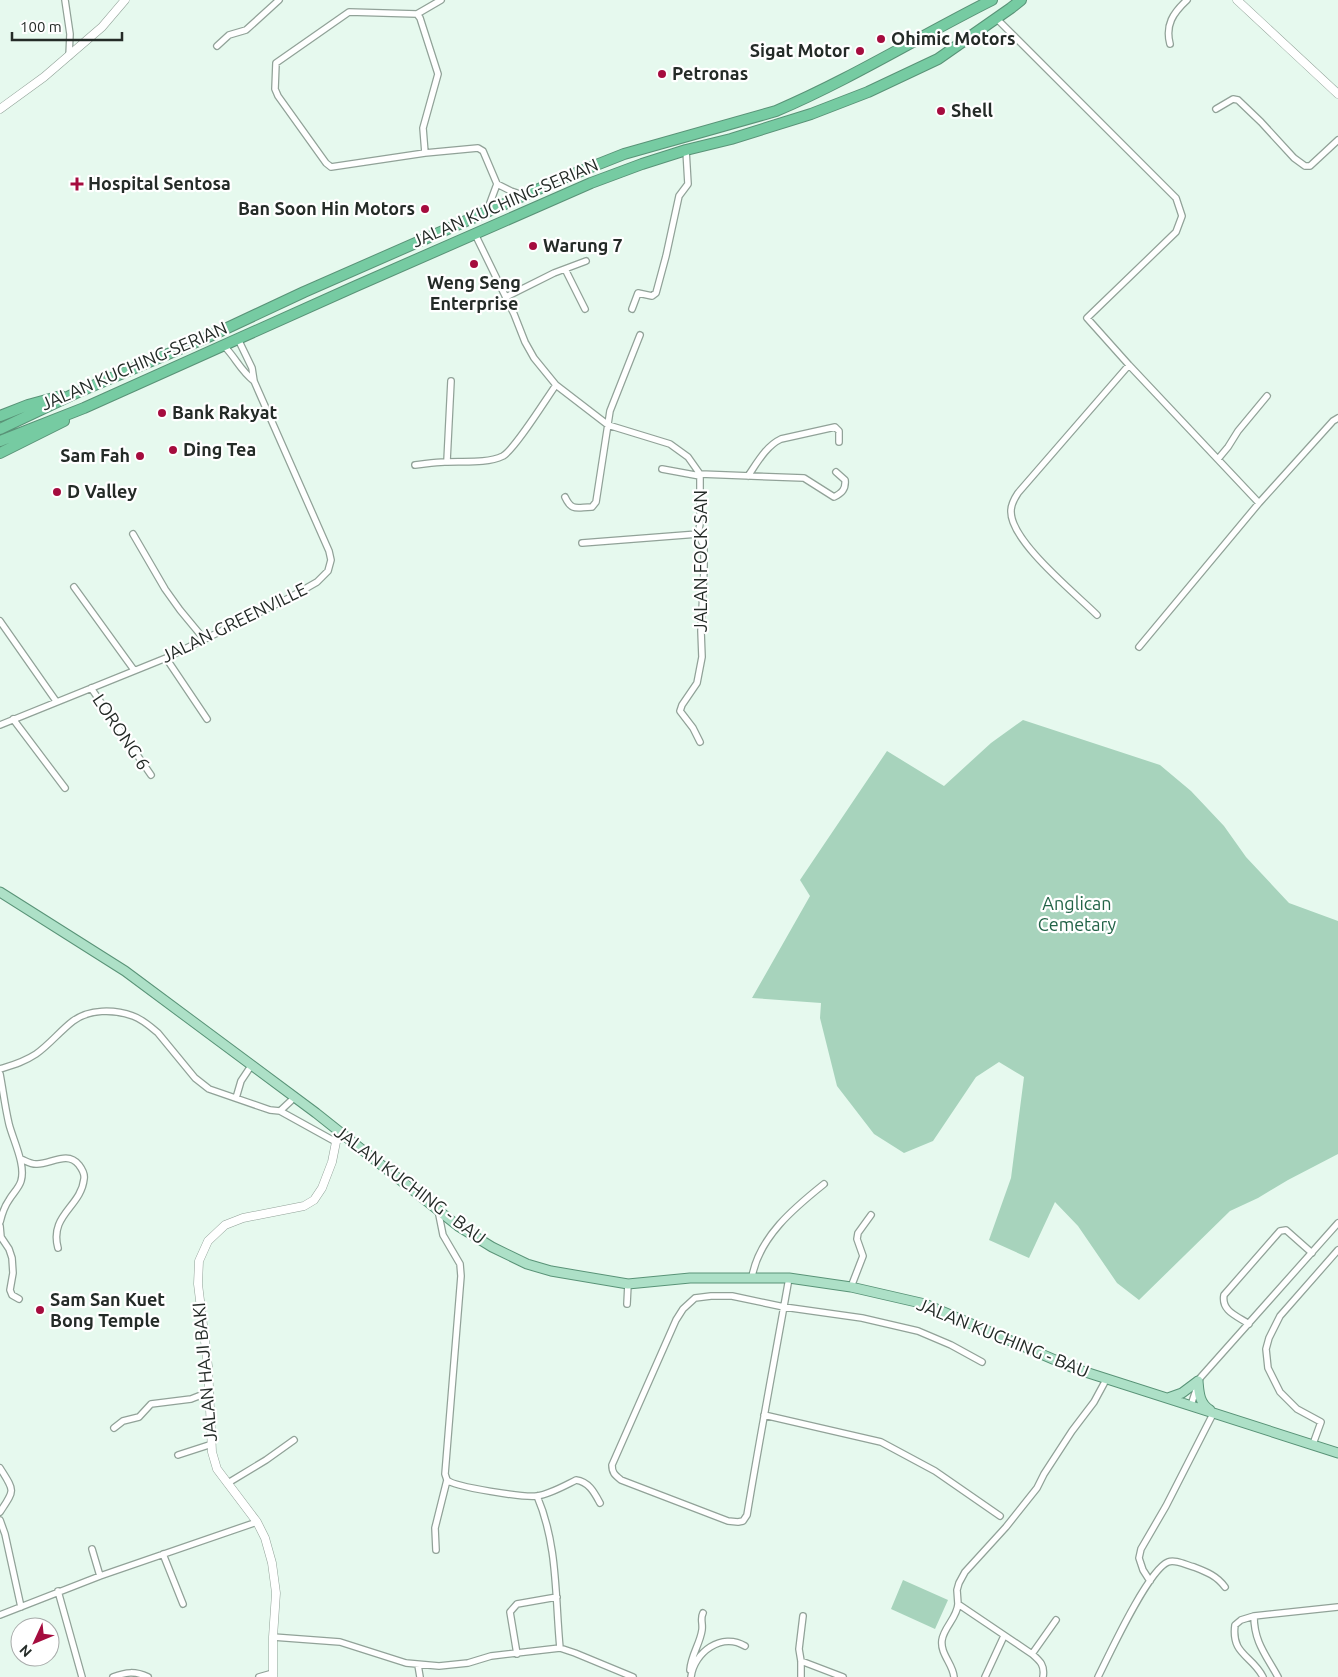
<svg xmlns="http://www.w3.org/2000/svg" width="1338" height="1677" viewBox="0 0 1338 1677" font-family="Ubuntu,sans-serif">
<rect width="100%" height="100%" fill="#e6f9ee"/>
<path fill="#a7d3bc" d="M1023 720 1160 765 1191 791 1224 826 1246 857 1289 903 1338 921V1154L1288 1180 1258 1198 1230 1211 1139 1300 1117 1283 1078 1226 1055 1202 1029 1258 989 1240 1011 1178 1024 1077 999 1062 976 1077 933 1141 904 1153 874 1134 837 1086 820 1018 821 1003 752 998 810 896 800 880 887 751 944 786 991 743Z
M903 1580 948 1600 935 1629 891 1609Z"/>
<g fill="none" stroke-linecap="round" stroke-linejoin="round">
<defs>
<path id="street" d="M65 0 70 34 69 56
M441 0 417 14 349 12 276 63 275 89 278 96 326 163 331 167 425 153 478 148 483 151 497 184 487 211
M417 14 420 18 438 74 423 128 425 153
M997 19 1176 198 1182 216 1176 232 1087 318 1129 365 1259 503
M1170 44C1165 25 1173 13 1187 0
M217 46 229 35 246 30 279 0
M1216 109 1233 99 1238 100 1261 122 1294 158 1305 166H1310L1338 140
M497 184 511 191 523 195
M475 234 514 314 525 342 534 358 556 385 608 425 670 444 688 457 700 474V524L698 534 704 546V570L701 631 702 657 697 683 682 705 680 711 693 728 700 742
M565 269 585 309
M506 297 554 273 586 261
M632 309 638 293 652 296 656 293 666 256 679 196 688 184 686 150
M224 346C236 358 240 370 254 381
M1218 459 1228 447 1238 431 1267 396
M447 461 451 381
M415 465C425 464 435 462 445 462 464 461 486 464 503 456 515 449 546 399 556 385
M662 469 700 476
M700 474 804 478 834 497C842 493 846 489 845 480L836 472
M748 476C757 463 766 446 781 439L835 427 839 431V442
M565 497C572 512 577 507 592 507L596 502 610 411 640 335
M133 534 165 589 180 610 204 639
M582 543 698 534
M74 587 134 670
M1097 615C1076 594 1010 541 1011 511 1011 504 1014 499 1018 493L1129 365
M0 621 56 701
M1139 647 1259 503 1333 421 1338 418
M166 658 207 719
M91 688 151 775
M13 719 65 788
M0 725 166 658 289 598 317 582 328 571 331 560 329 551 254 381 252 368 238 339
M0 1069C13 1065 24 1062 36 1054 49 1045 60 1031 73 1021 89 1009 114 1009 133 1016 142 1019 151 1027 158 1033L195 1078 209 1089 270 1110 280 1111 295 1097
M0 1074C3 1090 5 1107 9 1124 13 1140 26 1165 21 1181 19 1188 13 1193 9 1200 4 1207 2 1214 0 1222
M236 1098 241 1081 251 1066
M280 1111 336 1142
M21 1159C26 1161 30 1164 36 1164 50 1165 67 1150 79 1165 82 1169 85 1174 84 1179 81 1207 49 1215 58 1248
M438 1210 443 1235 460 1264 461 1276 445 1474 447 1480C454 1487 526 1498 537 1496 550 1494 564 1486 576 1480 589 1482 594 1492 600 1503
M0 1226 1 1237 9 1249 12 1258 13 1273 10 1290 12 1295 19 1299
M752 1277C759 1237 794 1208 824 1184
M789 1278C775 1357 760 1436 747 1515L743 1521 738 1522 728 1521 621 1480C615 1475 612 1473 612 1465L676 1320 683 1309 695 1298 711 1296H732L784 1307 862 1318 918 1331 951 1345 982 1362
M851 1287 863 1256 857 1239 858 1233 871 1215
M627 1304 628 1284
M1249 1324C1237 1316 1221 1311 1224 1295L1280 1231 1286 1230 1312 1253
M1191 1405 1200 1378 1338 1223
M764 1415 881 1442 935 1471 1000 1516
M114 1428 123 1421 139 1417 151 1404 191 1399 209 1392
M1313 1444 1321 1422 1297 1409 1280 1392 1268 1368 1266 1349 1269 1338 1280 1316 1338 1250
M178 1455 212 1444
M0 1468C15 1492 15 1489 0 1512
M228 1483 266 1460 294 1440
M537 1496C558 1545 555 1597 560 1648
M0 1520 5 1534 21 1607
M92 1549 100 1576
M436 1550 435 1528 447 1480
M163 1554 183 1604
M1150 1581 1143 1570 1139 1558 1141 1549 1166 1506 1214 1412
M58 1591 82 1677
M0 1615 100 1576 257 1522
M1254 1616C1254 1642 1266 1655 1278 1677
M273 1637 340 1642 406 1663 439 1666 468 1663 491 1656 560 1648 575 1653 633 1677
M517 1654 510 1612 517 1604 557 1597
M1032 1654 1056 1620
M801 1661 843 1677
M418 1665 420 1677
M690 1670C691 1655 700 1644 702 1630 703 1623 700 1619 703 1613
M113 1677C126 1672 135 1671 148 1677
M259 1677 273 1673
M691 1677C694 1652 722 1632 745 1646
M801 1677V1661L799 1649 803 1616
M954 1677C953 1664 940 1654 942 1640 944 1627 957 1618 958 1604
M985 1677 1004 1636
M1043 1677C1045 1665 1040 1661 1032 1654L958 1604 957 1590 959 1583 965 1572 1006 1527 1037 1488 1044 1474 1072 1431 1094 1402 1107 1378
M1098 1677C1109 1655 1148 1570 1168 1562 1175 1559 1186 1565 1194 1567 1207 1572 1217 1576 1225 1587
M1263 1677C1252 1655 1231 1655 1235 1625L1241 1620 1254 1616 1338 1607"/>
<path id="secondary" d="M1237 0 1338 94
M0 109 44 77 102 27 125 0
M273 1677V1637L276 1593 272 1563 265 1538 257 1522 217 1469 212 1452 208 1366 198 1284 199 1261 208 1241 225 1225 243 1218 304 1206 314 1200 322 1188 332 1162 336 1142 340 1132"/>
<path id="primary" d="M0 892 125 971 316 1113 458 1226 492 1247 527 1264 551 1271 628 1284 690 1278H789L851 1287 925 1304 1076 1369 1338 1453
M1198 1381C1199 1392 1199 1403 1210 1410
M1168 1398 1182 1393 1198 1381"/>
<path id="highway" d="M0 416 28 405 61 396
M0 429 76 393 208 337 304 292 566 177 624 154 776 111C851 79 920 36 992 0
M0 441 84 408 356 286 591 183 642 164 686 150 731 139 811 114 868 92 938 59 1011 8 1021 0
M0 453 64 421"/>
</defs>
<use href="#street" stroke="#91a298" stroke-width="8"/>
<use href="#secondary" stroke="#91a298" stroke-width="9"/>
<use href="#primary" stroke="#599377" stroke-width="11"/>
<use href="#highway" stroke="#599377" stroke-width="12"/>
<use href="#street" stroke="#fff" stroke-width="5.5"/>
<use href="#secondary" stroke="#fff" stroke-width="8"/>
<use href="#primary" stroke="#ade0c7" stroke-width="9"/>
<use href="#highway" stroke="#76cba2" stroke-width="10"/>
</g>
<g fill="#a50c3e" stroke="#fff" stroke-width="2">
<circle cx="881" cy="39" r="5"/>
<circle cx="860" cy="51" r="5"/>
<circle cx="662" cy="74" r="5"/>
<circle cx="941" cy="111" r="5"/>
<path d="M74.5 176.5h5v5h5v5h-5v5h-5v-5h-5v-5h5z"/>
<circle cx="425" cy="209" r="5"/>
<circle cx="533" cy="246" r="5"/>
<circle cx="474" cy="264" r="5"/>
<circle cx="162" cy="413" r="5"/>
<circle cx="173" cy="450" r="5"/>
<circle cx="140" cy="456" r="5"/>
<circle cx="57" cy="492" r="5"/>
<circle cx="40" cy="1310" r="5"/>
</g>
<g text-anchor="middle" stroke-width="4.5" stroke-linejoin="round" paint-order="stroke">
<g font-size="18" font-weight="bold" fill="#242b27" stroke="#fff" text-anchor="start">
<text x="891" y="45">Ohimic Motors</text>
<text x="850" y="57" text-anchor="end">Sigat Motor</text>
<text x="672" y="80">Petronas</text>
<text x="951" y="117">Shell</text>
<text x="88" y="190">Hospital Sentosa</text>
<text x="415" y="215" text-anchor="end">Ban Soon Hin Motors</text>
<text x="543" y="252">Warung 7</text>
<text x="474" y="289" text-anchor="middle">Weng Seng<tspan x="474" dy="21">Enterprise</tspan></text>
<text x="172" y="419">Bank Rakyat</text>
<text x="183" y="456">Ding Tea</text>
<text x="130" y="462" text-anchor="end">Sam Fah</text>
<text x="67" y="498">D Valley</text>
<text x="50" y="1306">Sam San Kuet<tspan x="50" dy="21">Bong Temple</tspan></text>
</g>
<g font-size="18" fill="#242b27" stroke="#fff">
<text transform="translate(505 203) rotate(-23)" y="6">JALAN KUCHING-SERIAN</text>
<text transform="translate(134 366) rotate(-23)" y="6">JALAN KUCHING-SERIAN</text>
<text transform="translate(701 561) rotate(-90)" y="6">JALAN FOCK SAN</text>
<text transform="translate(234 623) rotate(-26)" y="6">JALAN GREENVILLE</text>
<text transform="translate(121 732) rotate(56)" y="6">LORONG 6</text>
<text transform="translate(410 1185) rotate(37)" y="6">JALAN KUCHING - BAU</text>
<text transform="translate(1003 1338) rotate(22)" y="6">JALAN KUCHING - BAU</text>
<text transform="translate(205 1372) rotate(-95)" y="6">JALAN HAJI BAKI</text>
</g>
<g font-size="18" fill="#226347" stroke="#fff">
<text x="1077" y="910">Anglican<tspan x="1077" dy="21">Cemetary</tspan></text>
</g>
</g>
<g transform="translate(35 1642) rotate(226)"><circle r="24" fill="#ffffff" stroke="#a7aaa9"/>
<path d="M0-4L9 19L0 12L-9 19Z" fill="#a50c3e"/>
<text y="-8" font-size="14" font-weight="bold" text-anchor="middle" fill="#242b27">N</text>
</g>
<path d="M12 32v8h110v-8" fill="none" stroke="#242b27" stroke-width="2.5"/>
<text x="20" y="32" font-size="15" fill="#242b27" stroke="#ffffff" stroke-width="4" paint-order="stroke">100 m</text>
</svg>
